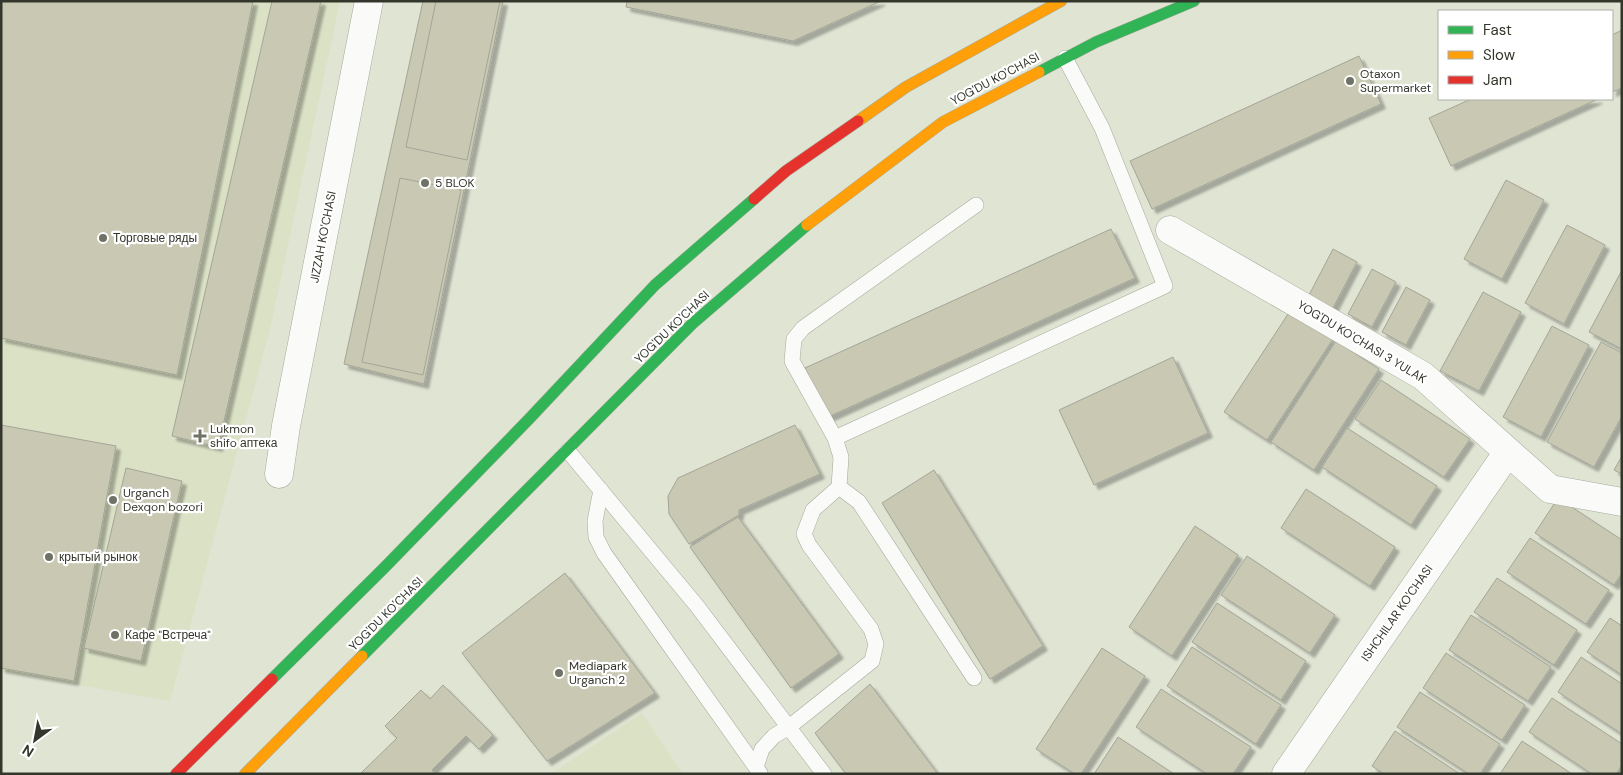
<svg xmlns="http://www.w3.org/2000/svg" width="1623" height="775" viewBox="0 0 1623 775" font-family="'DM Sans',sans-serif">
<defs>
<filter id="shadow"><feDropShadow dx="4.5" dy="4.5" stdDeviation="1" flood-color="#0004"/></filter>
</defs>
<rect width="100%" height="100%" fill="#dfe4d3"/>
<path fill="#dae1c5" d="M1 1H340L270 329 170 701 1 671Z
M642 713 683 774H551Z"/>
<path fill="#c9c8b2" stroke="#a4a598" filter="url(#shadow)" d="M1 1H253L177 375 1 338Z
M272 1H321L218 447 172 436Z
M423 1H503L424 384 344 364Z
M436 1H500L467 160 406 147Z
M627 1H881L793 41 626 7Z
M1622 30V88L1612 92V35Z
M1359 56 1381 104 1152 209 1130 161Z
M1471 99H1598L1451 166 1429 118Z
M400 178 461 190 423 375 362 362Z
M1506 180 1544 200 1502 279 1464 259Z
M1567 225 1605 245 1564 324 1525 303Z
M1111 229 1135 278 828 417 805 368Z
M1333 249 1357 262 1333 308 1309 295Z
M1372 269 1396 282 1372 327 1348 314Z
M1622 270V349L1589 332Z
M1406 287 1430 300 1406 345 1382 332Z
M1483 292 1521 312 1479 391 1440 371Z
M1290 311 1333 339 1267 440 1224 412Z
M1552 326 1589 345 1541 437 1503 417Z
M1336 341 1379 369 1314 470 1271 442Z
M1601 342 1622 353V416L1594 467 1547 442Z
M1173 357 1208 433 1094 485 1059 410Z
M1381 380 1470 439 1444 477 1355 419Z
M1 425 116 446 74 681 1 668Z
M795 425 820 474 739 510V515L689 544 669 514 668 496 678 478Z
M1347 428 1437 486 1411 525 1322 467Z
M1622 456V474L1614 470Z
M126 468 182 481 141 661 84 648Z
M934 470 1043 646 990 679 882 503Z
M1306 489 1395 547 1370 586 1281 528Z
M1558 498 1622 540V573L1614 585 1535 533Z
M738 517 839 654 791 688 690 547Z
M1195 526 1238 555 1172 656 1129 627Z
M1530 538 1609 590 1586 624 1507 572Z
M1247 556 1335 615 1310 653 1221 595Z
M565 573 655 693 547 761 462 653Z
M1497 578 1577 630 1554 665 1474 612Z
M1217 603 1306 661 1281 700 1192 642Z
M1471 615 1551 667 1528 701 1449 650Z
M1610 618 1622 626V675L1587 652Z
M1192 647 1281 705 1256 744 1167 686Z
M1102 648 1145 676 1081 774H1075L1036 749Z
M1446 653 1525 705 1502 740 1423 688Z
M1581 657 1622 684V734L1558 692Z
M870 684 938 774H846L815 733Z
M443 685 493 735 479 749 466 736 432 770 435 774H360L397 738 385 726 421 690 430 699Z
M1161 689 1251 747 1233 774H1207L1136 727Z
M1420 692 1500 744 1480 774H1469L1397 727Z
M1552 698 1622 744V765L1616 774H1592L1529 732Z
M1395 731 1460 774H1384L1372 766Z
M1118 737 1174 774H1094Z
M1522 741 1572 774H1500Z"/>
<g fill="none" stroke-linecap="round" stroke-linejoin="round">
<defs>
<path id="lane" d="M835 438 792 361 794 339 803 328 976 205
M568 451 697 606 824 774
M839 487 859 502 974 678
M601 490 595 521 596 537 604 553 760 773
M756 767 762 749 774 736 789 727 872 661 876 644 871 629 809 545 804 534 813 510 839 487 841 457 835 438 1165 286 1102 128 1065 58"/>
<path id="street" d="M1170 230 1423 376 1550 489 1622 502
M279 474 286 426 369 1
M1286 774 1508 452"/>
<path id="fast" d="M1039 72 1096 42 1194 1
M362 656 692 324 807 225
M272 679 385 567 529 419 655 285 754 199"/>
<path id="slow" d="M858 121 906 87 1061 1
M807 225 943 122 1039 72
M245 774 362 656"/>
<path id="jam" d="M754 199 786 171 858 121
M176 774 272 679"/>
</defs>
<use href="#lane" stroke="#a5a99b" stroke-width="16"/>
<use href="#street" stroke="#a5a99b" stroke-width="29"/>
<use href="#fast" stroke="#a5a99b" stroke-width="12"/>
<use href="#slow" stroke="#a5a99b" stroke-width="12"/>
<use href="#jam" stroke="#a5a99b" stroke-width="12"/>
<use href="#lane" stroke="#fafbf8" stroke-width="15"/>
<use href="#street" stroke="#fafbf8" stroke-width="28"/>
<use href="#fast" stroke="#30b455" stroke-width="11"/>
<use href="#slow" stroke="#ff9f0a" stroke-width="11"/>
<use href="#jam" stroke="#e5322d" stroke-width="11"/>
</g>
<g fill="#6f7366" stroke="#fff" stroke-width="2">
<circle cx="1350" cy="81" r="5"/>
<circle cx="425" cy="183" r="5"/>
<circle cx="103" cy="238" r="5"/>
<path d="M197.5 428.5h5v5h5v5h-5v5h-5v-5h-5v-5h5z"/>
<circle cx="113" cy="500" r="5"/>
<circle cx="49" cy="557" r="5"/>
<circle cx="115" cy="635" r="5"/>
<circle cx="559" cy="673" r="5"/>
</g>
<g text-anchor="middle" stroke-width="4.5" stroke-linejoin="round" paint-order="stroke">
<g font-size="12" fill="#33362b" stroke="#fff" text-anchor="start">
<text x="1360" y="78">Otaxon<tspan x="1360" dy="14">Supermarket</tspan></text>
<text x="435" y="187">5 BLOK</text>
<text x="113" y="242">Торговые ряды</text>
<text x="210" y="433">Lukmon<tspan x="210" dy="14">shifo аптека</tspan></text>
<text x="123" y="497">Urganch<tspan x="123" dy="14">Dexqon bozori</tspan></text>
<text x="59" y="561">крытый рынок</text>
<text x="125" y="639">Кафе "Встреча"</text>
<text x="569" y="670">Mediapark<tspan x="569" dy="14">Urganch 2</tspan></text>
</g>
<g font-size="12" fill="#33362b" stroke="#fff">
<text transform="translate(995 79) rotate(-28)" y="4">YOG'DU KO'CHASI</text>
<text transform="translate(323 237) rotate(-79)" y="4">JIZZAH KO'CHASI</text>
<text transform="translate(672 327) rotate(-44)" y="4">YOG'DU KO'CHASI</text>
<text transform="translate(1362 342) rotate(31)" y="4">YOG'DU KO'CHASI 3 YULAK</text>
<text transform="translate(1397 613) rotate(-55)" y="4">ISHCHILAR KO'CHASI</text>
<text transform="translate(386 614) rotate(-45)" y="4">YOG'DU KO'CHASI</text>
</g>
</g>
<rect width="1623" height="775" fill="none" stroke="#33362b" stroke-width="5"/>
<rect x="1438" y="10" width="175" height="90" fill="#ffffff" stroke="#adafaa"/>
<rect x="1448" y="26" width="25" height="8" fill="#30b455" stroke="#adafaa"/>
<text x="1483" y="35" font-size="15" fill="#33362b">Fast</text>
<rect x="1448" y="51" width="25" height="8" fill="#ff9f0a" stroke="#adafaa"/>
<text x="1483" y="60" font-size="15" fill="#33362b">Slow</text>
<rect x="1448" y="76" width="25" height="8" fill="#e5322d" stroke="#adafaa"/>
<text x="1483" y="85" font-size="15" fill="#33362b">Jam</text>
<g transform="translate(35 740) rotate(212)" stroke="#ffffff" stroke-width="4" paint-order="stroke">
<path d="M0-4L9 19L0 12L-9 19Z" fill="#33362b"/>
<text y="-8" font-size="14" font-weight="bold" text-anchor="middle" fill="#33362b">N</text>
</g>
</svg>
